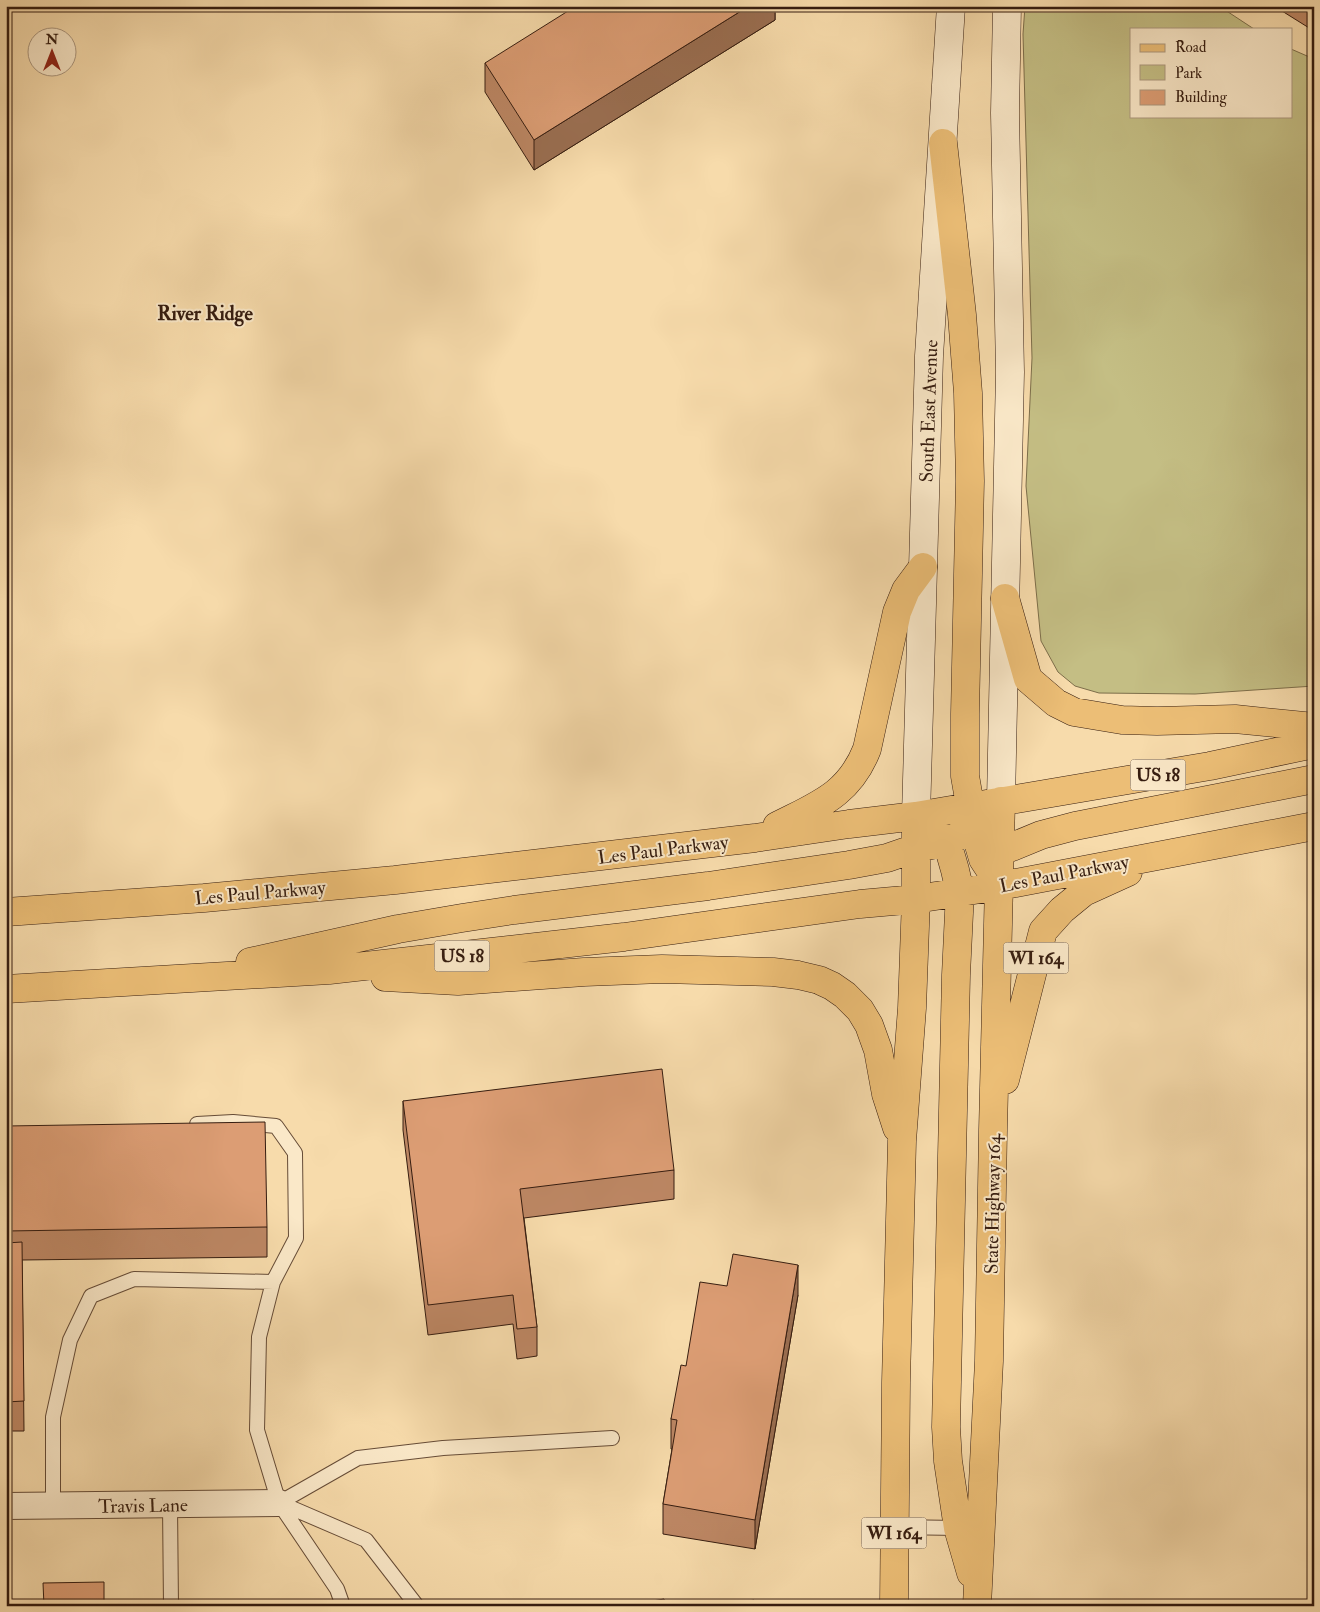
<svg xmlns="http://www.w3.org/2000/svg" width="1320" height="1612" viewBox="0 0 1320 1612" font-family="'IM FELL Double Pica',serif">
<rect width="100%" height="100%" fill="#f7dbab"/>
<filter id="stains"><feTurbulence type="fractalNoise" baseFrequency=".004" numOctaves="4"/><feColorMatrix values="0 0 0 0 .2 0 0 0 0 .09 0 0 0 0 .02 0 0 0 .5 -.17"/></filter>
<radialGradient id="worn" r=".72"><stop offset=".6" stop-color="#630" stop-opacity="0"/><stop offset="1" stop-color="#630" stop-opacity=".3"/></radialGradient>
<path fill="#c4be84" stroke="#7d6e4a" d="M1025 6H1219L1254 29H1131V116H1291V49L1314 59V686L1195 694 1099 693 1075 686 1058 672 1041 641 1026 486 1032 358 1023 34Z"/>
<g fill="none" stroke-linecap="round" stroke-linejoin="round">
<defs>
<path id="service" d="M197 1124 233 1122 276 1126 295 1153 296 1238 273 1282 259 1337 257 1430 279 1503 337 1589 343 1606
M279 1503 358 1458 443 1448 612 1438
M280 1503 366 1540 417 1606
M170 1505 171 1606
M53 1506V1417L70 1340 91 1296 134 1279 273 1282
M894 1527 958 1528"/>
<path id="minor" d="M6 1506 279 1503"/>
<path id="secondary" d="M1001 801 1010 372 1005 113 1007 6
M916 816 929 356 951 6"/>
<path id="primary" d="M943 143 962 315 968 393 970 481 965 714V776L974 828 983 859 1000 885
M1005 598 1028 679 1056 703 1074 712 1122 720 1157 721 1235 719 1314 727
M777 826C818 805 849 795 867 749L897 612 906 590 923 567
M933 830 947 842 955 870 960 892 956 975 946 1427 948 1461 958 1528 971 1573
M985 858 1041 835 1075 826 1314 779
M6 912 204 898 395 880 755 838 849 824 916 816 1210 766 1314 744
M250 962 398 929 462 918 514 910 708 886 849 865 887 858 916 848 947 842 974 828 1001 801
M385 977 458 981 584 972 662 969 773 972 798 975 819 980 832 986 845 995 860 1010 869 1025 878 1050 886 1094 897 1128
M6 989 329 970 624 937 860 904 916 899 1000 886 1314 826
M1005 1080 1043 931 1062 910 1084 892 1128 872
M894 1606 896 1382 902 1141 912 1008 916 899V830
M977 1606 989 1361 993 1130 1001 801"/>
</defs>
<use href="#service" stroke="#664c37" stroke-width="16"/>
<use href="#minor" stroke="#664c37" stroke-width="28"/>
<use href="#secondary" stroke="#361d10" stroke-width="29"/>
<use href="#primary" stroke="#361d10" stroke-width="29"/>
<use href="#service" stroke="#fae8c8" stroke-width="14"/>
<use href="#minor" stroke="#fae8c8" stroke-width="26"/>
<use href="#secondary" stroke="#fae8c8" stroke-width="28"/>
<use href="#primary" stroke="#ecbe76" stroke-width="28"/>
</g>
<path fill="#bd8764" stroke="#361d10" d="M775 6V20L534 170 485 92V63Z
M1274 6H1314V31Z
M403 1101 674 1170V1199L524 1218 537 1327V1356L517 1359 513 1324 428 1335 403 1130Z
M6 1126 267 1227V1257L22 1260 24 1431H6Z
M727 1286 798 1295 755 1549 663 1534V1504L672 1449H671V1419L686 1366Z"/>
<path fill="#9a6e51" stroke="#361d10" d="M749 6H775V20L534 170V140Z
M798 1265V1295L755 1549V1520Z"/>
<path fill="#dc9d74" stroke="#361d10" d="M576 6H749L534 140 485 63Z
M662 1069 674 1170 520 1189 537 1327 517 1329 513 1295 428 1305 403 1101Z
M265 1122 267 1227 6 1231V1126Z
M22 1242 24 1401 6 1402V1243Z
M733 1254 798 1265 755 1520 663 1504 677 1420 671 1419 681 1365 686 1366 700 1282 727 1286Z
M104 1582V1606H44L43 1583Z
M664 1599 666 1606H623Z
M754 1600 755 1606H720Z"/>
<g text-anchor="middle" stroke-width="4" stroke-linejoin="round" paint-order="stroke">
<g fill="#fae8c8" stroke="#715a47" stroke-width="1">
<rect x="1130.5" y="759.5" width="55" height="31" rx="4"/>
<rect x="434.5" y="940.5" width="55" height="31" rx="4"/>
<rect x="1003.5" y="942.5" width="65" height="31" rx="4"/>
<rect x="861.5" y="1517.5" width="65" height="31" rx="4"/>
</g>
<g font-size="18" font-weight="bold" fill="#361d10">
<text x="1158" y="781">US 18</text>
<text x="462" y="962">US 18</text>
<text x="1036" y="964">WI 164</text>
<text x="894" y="1539">WI 164</text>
</g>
<g font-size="19" fill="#361d10" stroke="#fae8c8">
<text transform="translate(928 411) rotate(-88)" y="7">South East Avenue</text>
<text transform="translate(663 849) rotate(-7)" y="7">Les Paul Parkway</text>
<text transform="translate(1064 873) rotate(-11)" y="7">Les Paul Parkway</text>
<text transform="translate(260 892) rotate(-5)" y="7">Les Paul Parkway</text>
<text transform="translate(992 1204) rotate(-89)" y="7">State Highway 164</text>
<text transform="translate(143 1505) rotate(-1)" y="7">Travis Lane</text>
</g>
<g font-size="20" font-weight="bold" fill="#361d10" stroke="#fae8c8">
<text x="205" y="320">River Ridge</text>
</g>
</g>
<rect width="1320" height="1612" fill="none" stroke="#f7dbab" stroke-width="25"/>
<rect x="8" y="8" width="1305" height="1597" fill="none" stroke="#361d10" stroke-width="2.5"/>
<rect x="12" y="12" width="1295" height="1587" fill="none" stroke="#361d10"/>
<rect x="1130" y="28" width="162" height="90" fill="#fae8c8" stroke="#ac977e"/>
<rect x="1140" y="44" width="25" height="8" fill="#ecbe76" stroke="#ac977e"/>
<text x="1175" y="52" font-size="15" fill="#361d10">Road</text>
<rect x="1140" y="65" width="25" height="15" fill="#c4be84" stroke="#ac977e"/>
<text x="1175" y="78" font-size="15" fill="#361d10">Park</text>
<rect x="1140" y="90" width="25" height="15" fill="#dc9d74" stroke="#ac977e"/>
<text x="1175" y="102" font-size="15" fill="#361d10">Building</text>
<g transform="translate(52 52)"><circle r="24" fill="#fae8c8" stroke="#ac977e"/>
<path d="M0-4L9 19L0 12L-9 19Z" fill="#8f2418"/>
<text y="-8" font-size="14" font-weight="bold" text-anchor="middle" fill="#361d10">N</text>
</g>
<rect width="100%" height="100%" filter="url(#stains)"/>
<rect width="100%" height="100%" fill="url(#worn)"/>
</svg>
